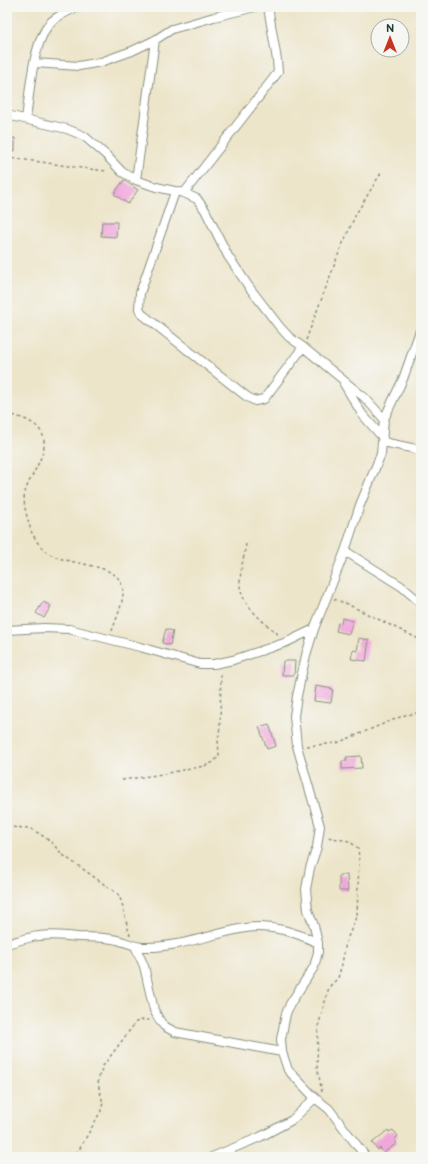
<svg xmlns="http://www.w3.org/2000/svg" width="428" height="1164" viewBox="0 0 428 1164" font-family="'Balsamiq Sans',sans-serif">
<rect width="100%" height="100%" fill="#f6f6f2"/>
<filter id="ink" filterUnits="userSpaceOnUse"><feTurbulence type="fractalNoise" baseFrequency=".025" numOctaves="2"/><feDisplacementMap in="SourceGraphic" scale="8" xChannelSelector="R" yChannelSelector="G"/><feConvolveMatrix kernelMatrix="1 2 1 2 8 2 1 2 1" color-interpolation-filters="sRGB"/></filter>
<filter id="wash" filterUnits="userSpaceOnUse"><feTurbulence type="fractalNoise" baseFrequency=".012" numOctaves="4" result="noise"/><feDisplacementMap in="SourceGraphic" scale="16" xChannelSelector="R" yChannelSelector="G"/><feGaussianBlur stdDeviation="0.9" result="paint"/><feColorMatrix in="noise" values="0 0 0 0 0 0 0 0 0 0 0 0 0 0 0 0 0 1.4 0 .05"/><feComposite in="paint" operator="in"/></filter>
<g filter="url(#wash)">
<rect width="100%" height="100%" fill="#ede5ca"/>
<g id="blocks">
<path fill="#f0a7dc" d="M7 138H15V151H7Z
M124 180 138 190 128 204 114 194Z
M102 222H117L116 237 101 236Z
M43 602 51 606 44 618 36 613Z
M342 618 353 621 349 634 336 631 338 623 341 624Z
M166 629 173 631 170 645 162 643Z
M359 638 369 640 366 661 351 659 353 650 357 651Z
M283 661H295L294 675H282Z
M316 686 333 689 331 703 314 701Z
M269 724 276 746 267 749 259 727Z
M361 756 362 768 342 769V761H347L346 757Z
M339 875H347L348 891H339Z
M388 1130 389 1132 393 1130 398 1136 394 1140 397 1143 384 1153 380 1148 378 1150 372 1143Z"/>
</g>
</g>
<g filter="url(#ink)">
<use href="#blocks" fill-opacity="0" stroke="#86917f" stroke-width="1"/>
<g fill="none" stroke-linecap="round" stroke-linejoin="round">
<defs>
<path id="street" d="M34 63 79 66 101 62 132 51 155 40 172 29 214 17 255 7
M7 115 67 129 84 136 106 155 122 172 136 180 156 187 184 193 197 199 205 210 228 256 249 287 279 326 289 337 303 347 365 398 384 419 381 454 360 505 345 551 314 629 306 655 297 696 294 716 297 746 320 826 317 847 310 868 306 889 308 910 314 926 318 943V952L314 967 290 1004 286 1014 281 1039 282 1052 288 1070 315 1098 329 1109 366 1157
M26 119C30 92 32 44 50 23 56 16 68 12 76 7
M136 180 155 40
M175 192 140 293 139 309 142 314 246 396 255 401 264 399 303 347
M184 193 272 80 278 72 277 60 268 7
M344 384 362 414 383 438
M384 419 403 379 421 328
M383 442 421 450
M345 551 401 586 421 603
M7 630 44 628 69 629 140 647 200 664H214L233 660 287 642 314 629
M7 944C18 941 28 937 39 936 52 934 65 936 78 937 90 937 101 937 112 939 123 940 132 947 144 947 178 948 211 934 245 928 271 924 295 932 318 943
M135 946 144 966 154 1010 160 1021 164 1026 175 1032 282 1052
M212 1157 260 1137 292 1120 315 1098"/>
</defs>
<use href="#street" stroke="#86917f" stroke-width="10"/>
<path stroke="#86917f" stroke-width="1.5" stroke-dasharray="3 3" stroke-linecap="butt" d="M7 158C41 161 74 168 108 171
M306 340 340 250 356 214 381 173
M7 414C17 416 27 419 35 425 58 443 31 472 25 492 22 504 28 519 31 531 34 537 39 546 45 551 64 565 99 562 116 576 121 580 123 587 123 592 123 604 116 619 112 631
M246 544C244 557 240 571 240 584 240 605 265 623 279 635
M334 599 347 604 421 640
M307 746 337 743 405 715 415 714 421 709
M122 780 163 774 204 766 214 762 219 755 218 740 220 727 221 672
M7 827 29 828 40 834 50 841 63 855 118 894C125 907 125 922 130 935
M322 1092 317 1066 318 1027 329 987 338 978 342 964 346 942 357 915 359 859 358 848 349 841 327 837
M71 1157 79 1150 101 1111 103 1103 99 1088 98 1079 103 1066 136 1022 140 1020H150"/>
<use href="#street" stroke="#fff" stroke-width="8"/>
</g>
</g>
<rect width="428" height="1164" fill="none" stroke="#f6f6f2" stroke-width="24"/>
<g transform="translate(390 38)"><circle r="19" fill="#f6f6f2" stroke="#a0aca6"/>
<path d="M0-3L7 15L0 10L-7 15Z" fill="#c8321e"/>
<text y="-6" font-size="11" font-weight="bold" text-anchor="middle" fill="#1f3d34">N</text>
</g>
</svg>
